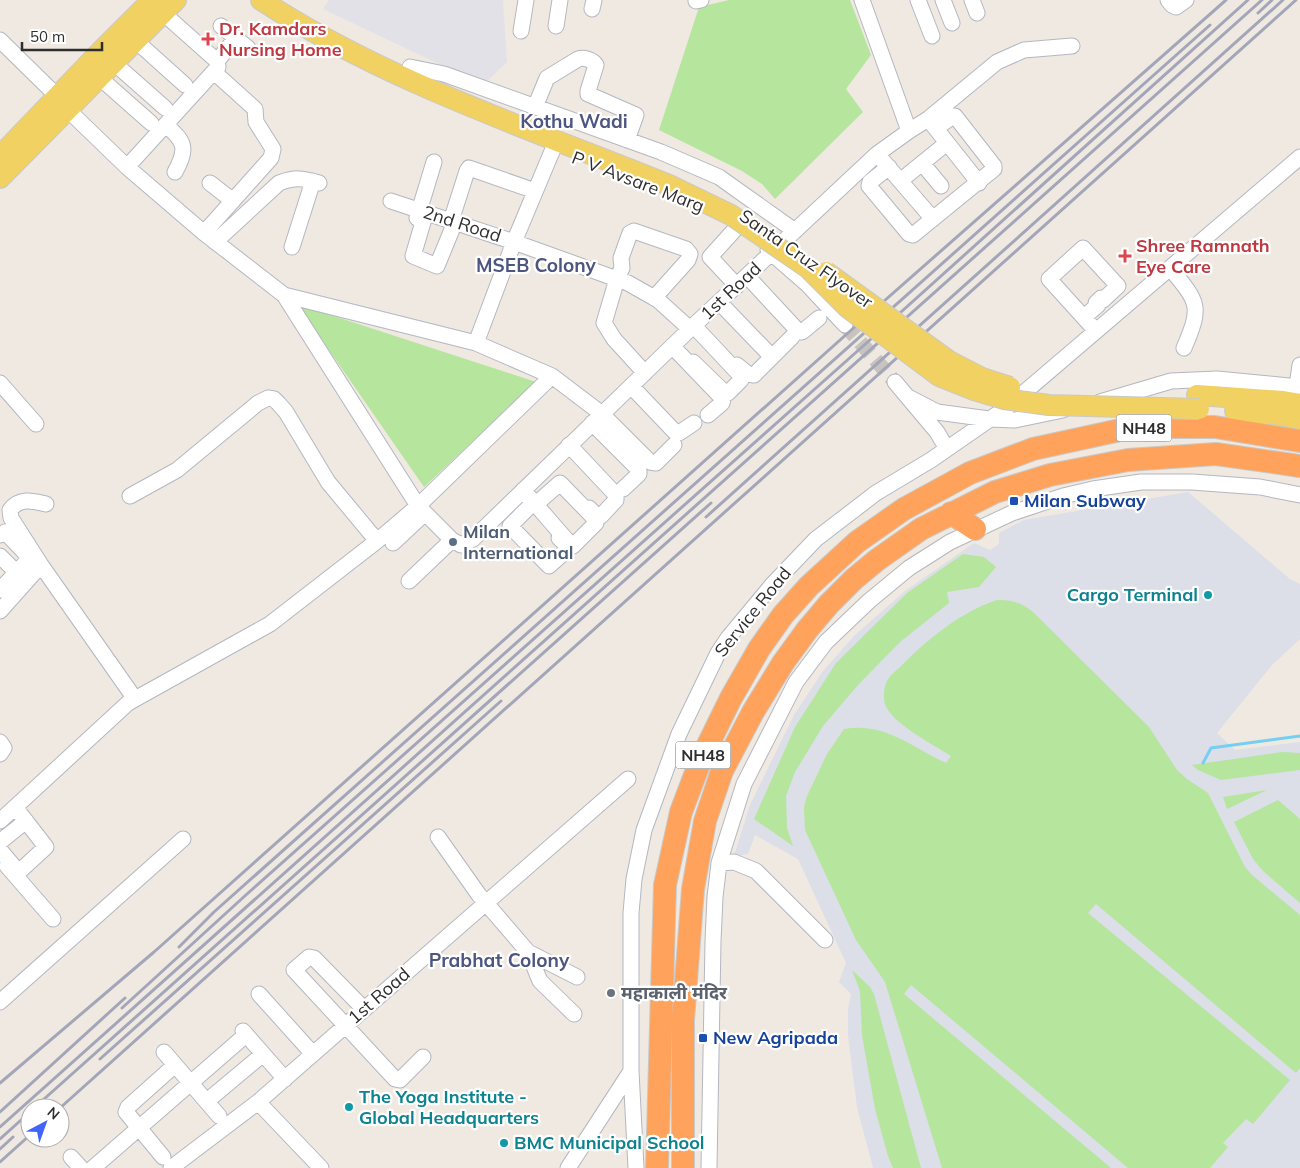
<svg xmlns="http://www.w3.org/2000/svg" width="1300" height="1168" viewBox="0 0 1300 1168" font-family="Mulish,'Noto Sans Devanagari',sans-serif">
<rect width="100%" height="100%" fill="#efe9e1"/>
<path fill="#e3e1e8" d="M329 0H503L507 62 483 85 323 9Z"/>
<path fill="#dcdee8" d="M1188 492 1290 579 1300 584V639L1272 665 1217 733 1235 750 1300 742V1168H873L857 1107 848 1035V1009L851 994 839 982 846 963 798 859 755 835 748 854 734 856 750 805 794 715 823 671 855 635 905 591 974 543 990 550 999 544V533L1024 520Z"/>
<path fill="#b6e59e" d="M729 0H850L871 55 846 89 863 112 775 199 762 184 742 171 659 130 699 7Z
M297 304 536 382 424 487Z
M963 554 984 557 996 567 979 587 947 592 949 603 900 642 857 686 823 726 795 772 786 796 787 828 793 846 754 819 795 727 836 663 907 593Z
M997 600C1012 600 1021 602 1033 612L1149 727 1177 770 1187 779 1208 793 1245 867 1252 875 1300 915V1068L1296 1073 1096 904 1088 913 1290 1080 1253 1124 1246 1119 1223 1143 1228 1147 1210 1168H1128L911 985 904 994 1111 1168H942L885 982 856 940 805 830 804 807 807 796 827 754 844 729C885 722 911 747 946 763L951 756C933 744 892 724 885 704 883 698 884 687 887 681 889 676 896 671 900 667 927 640 960 612 997 600Z
M1282 752 1300 753V770L1221 780 1198 770 1192 765Z
M1267 790 1227 809 1223 797Z
M1278 800 1300 819V903L1263 871 1253 859 1234 822Z
M852 970 870 987 874 994 921 1168H893L888 1156 875 1109 862 1035 860 991Z"/>
<g fill="none" stroke-linecap="round" stroke-linejoin="round">
<path stroke="#75cff0" stroke-width="3" d="M1203 763 1211 748 1300 736"/>
<path stroke="#c8c4bd" stroke-width="15" stroke-dasharray="15 8" stroke-linecap="butt" d="M845 325 895 382"/>
<defs>
<path id="minor" d="M918 0 932 36
M943 0 952 23
M972 0 977 13
M1168 0 1172 5 1176 7 1186 0
M696 1 701 0
M592 9 594 0
M221 26 248 48
M556 26 560 0
M521 31 526 0
M0 40 57 96
M136 41 185 85
M217 61 236 38
M114 63 165 108
M410 67 444 74 661 152 719 177 795 231
M100 78 151 123
M535 107 547 78 578 59C584 57 593 60 596 65L588 91V94L636 115 627 140
M68 110 127 167 204 233 284 295 418 506 452 540 461 545 473 539 690 329 877 154 909 131 862 0
M929 120 979 183
M166 125C185 142 188 148 175 172
M909 131 928 119 997 62 1024 50 1072 46
M883 161 933 219
M922 163 941 186
M127 167 218 67 217 61 163 13
M889 167 870 182 869 186 909 234 913 235 994 169V166L955 116H953L936 128
M900 181 947 143
M210 183 233 201
M391 201 514 242 628 283 658 300 690 329
M426 212 413 256 437 266 455 222
M417 218 434 162
M451 221 467 171 469 168 535 191
M204 233 271 158 273 149 256 122 255 109 214 72
M215 242 279 183C295 177 302 178 319 183
M292 247 313 181
M768 250 807 284 845 325
M1170 268C1199 303 1202 306 1184 348
M747 276 799 332H802L819 318
M737 286 710 257 738 226
M284 295 476 343 552 376 602 414 650 462 656 463 674 445
M719 302 772 357 792 337
M1084 317 1098 305 1096 303 1101 298 1103 300 1118 286 1083 248 1049 279 1096 331
M476 343 514 242 553 149
M672 346 723 399 722 403 708 415
M693 362 725 393H728L741 380 740 375 694 326
M737 365 748 374 754 375 772 357
M645 373 614 339 604 323 617 279 622 268 621 258 630 233 634 231 686 249 690 254 688 260 654 298
M895 382 937 432 947 449
M0 383 36 424
M631 386 675 432 679 433 694 423
M1297 386 1300 365
M910 398 937 412 989 419 1015 420 1063 410
M1100 402 1171 381 1217 379 1300 387
M592 423 639 470V474L623 489
M569 445 616 495V500L601 516 596 515 589 508
M523 490C539 508 555 527 571 545L573 546 596 523V520L560 483 536 504
M130 496 177 470 258 403 268 398 274 399 279 404 286 412 328 482 377 541
M530 506 510 526 549 566 568 549V547L559 538
M0 535 5 532 30 558 0 590
M393 543 425 513
M0 556 22 578
M41 565 135 699
M409 581 452 540
M0 611 41 565 11 518 10 510C20 497 33 501 46 504
M0 742 4 748 0 754
M0 821 128 703 270 624 377 541 418 506 552 376
M438 837 479 895 528 952 577 977
M0 842 26 821
M0 850 16 869 21 870 46 847 15 807
M719 863 734 862 756 871 825 940
M7 866 53 919
M528 952 540 981 574 1014
M259 994 313 1054
M0 1002 183 839
M364 1009 314 958 309 957 294 970 395 1079 400 1080 423 1057
M243 1031 285 1079
M164 1052 219 1116
M207 1101 256 1060
M258 1102 321 1168
M71 1157 81 1168
M163 1157 126 1112 128 1107 175 1065
M93 1168 240 1040
M171 1168 258 1102 628 779
M568 1168 631 1071
M636 1168 631 1071V913L634 879 644 830 679 734 718 653 728 638 772 585 816 539 876 493 931 460 1006 408 1300 157
M709 1168 713 941 715 897 719 863 744 784 796 682 826 642 869 601 909 568 950 542 1012 513 1063 496 1093 489 1141 482H1192L1260 487 1300 495"/>
<path id="major" d="M261 0C385 81 533 130 669 185
M0 156 103 49 152 0
M0 178 176 0
M1197 395 1283 401 1300 404
M1235 411 1282 415 1300 419"/>
<path id="highway" d="M951 513 975 529
M657 1168 665 885 681 812 701 759 731 698 759 649 783 615 809 586 857 542 904 509 970 473 1033 449 1125 429 1168 427H1215L1300 441
M683 1168V1020L693 889 705 821 722 771 753 712 783 663 807 630 829 604 854 579 877 560 921 529 995 492 1050 475 1128 460 1216 454 1300 466"/>
</defs>
<use href="#minor" stroke="#b4b7c1" stroke-width="17"/>
<use href="#major" stroke="#c9c9c9" stroke-width="22"/>
<use href="#highway" stroke="#c9c9c9" stroke-width="24"/>
<use href="#minor" stroke="#fff" stroke-width="15"/>
<use href="#major" stroke="#f2d163" stroke-width="20"/>
<use href="#highway" stroke="#ffa35c" stroke-width="22"/>
<path stroke="#a3a6b8" stroke-width="3" d="M1258 13 1272 0
M706 517 1283 0
M179 947 214 912 1210 25
M122 1008 247 894 871 339 1248 0
M100 1059 501 701
M0 1083 154 952 858 324 1226 0
M34 1108 711 503
M60 1108 1296 0
M0 1112 125 998
M0 1127 1262 0
M0 1139 30 1112
M0 1149 13 1137
M0 1162 30 1135"/>
<defs>
<path id="major-bridge" d="M669 185 731 215 808 268 848 308 939 376 974 390 1004 399 1049 405 1199 409
M826 272 949 361 982 378 1010 387"/>
</defs>
<use href="#major-bridge" stroke="#c9c9c9" stroke-width="22" stroke-linecap="butt"/>
<use href="#major-bridge" stroke="#f2d163" stroke-width="20"/>
</g>
<g fill="#e0444e" stroke="#fff" stroke-width="2">
<path d="M205.5 31.5h5v5h5v5h-5v5h-5v-5h-5v-5h5z"/>
<path d="M1122.5 248.5h5v5h5v5h-5v5h-5v-5h-5v-5h5z"/>
</g>
<g fill="#1a4fb4" stroke="#fff" stroke-width="2">
<rect x="1009" y="496" width="10" height="10" rx="2.5"/>
<rect x="698" y="1033" width="10" height="10" rx="2.5"/>
</g>
<circle fill="#5c6f8a" stroke="#fff" stroke-width="2" cx="453" cy="542" r="5"/>
<g fill="#0f9aa8" stroke="#fff" stroke-width="2">
<circle cx="1208" cy="595" r="5"/>
<circle cx="349" cy="1107" r="5"/>
<circle cx="504" cy="1143" r="5"/>
</g>
<circle fill="#6b7280" stroke="#fff" stroke-width="2" cx="611" cy="993" r="5"/>
<g text-anchor="middle" stroke-width="4.5" stroke-linejoin="round" paint-order="stroke">
<g fill="#fff" stroke="#6d6d6d" stroke-width="1">
<rect x="1116.5" y="414.5" width="55" height="27" rx="4"/>
<rect x="675.5" y="741.5" width="55" height="27" rx="4"/>
</g>
<g font-size="16" font-weight="bold" fill="#2e2e2e">
<text x="1144" y="434">NH48</text>
<text x="703" y="761">NH48</text>
</g>
<g font-size="18" font-weight="bold" fill="#be3a42" stroke="#fff" text-anchor="start">
<text x="219" y="35">Dr. Kamdars<tspan x="219" dy="21">Nursing Home</tspan></text>
<text x="1136" y="252">Shree Ramnath<tspan x="1136" dy="21">Eye Care</tspan></text>
</g>
<g font-size="18" fill="#2e2e2e" stroke="#fff">
<text transform="translate(638 182) rotate(21)" y="6">P V Avsare Marg</text>
<text transform="translate(462 224) rotate(18)" y="6">2nd Road</text>
<text transform="translate(806 259) rotate(35)" y="6">Santa Cruz Flyover</text>
<text transform="translate(731 291) rotate(-43)" y="6">1st Road</text>
<text transform="translate(753 612) rotate(-51)" y="6">Service Road</text>
<text transform="translate(379 996) rotate(-41)" y="6">1st Road</text>
</g>
<g font-size="18" font-weight="bold" fill="#164399" stroke="#fff" text-anchor="start">
<text x="1024" y="507">Milan Subway</text>
<text x="713" y="1044">New Agripada</text>
</g>
<g font-size="18" font-weight="bold" fill="#4e5e75" stroke="#fff" text-anchor="start">
<text x="463" y="538">Milan<tspan x="463" dy="21">International</tspan></text>
</g>
<g font-size="18" font-weight="bold" fill="#0d838f" stroke="#fff" text-anchor="start">
<text x="1198" y="601" text-anchor="end">Cargo Terminal</text>
<text x="359" y="1103">The Yoga Institute -<tspan x="359" dy="21">Global Headquarters</tspan></text>
<text x="514" y="1149">BMC Municipal School</text>
</g>
<g font-size="18" font-weight="bold" fill="#5b616d" stroke="#fff" text-anchor="start">
<text x="621" y="999">महाकाली मंदिर</text>
</g>
<g font-size="19" font-weight="bold" fill="#4d5680" stroke="#fff">
<text x="574" y="128">Kothu Wadi</text>
<text x="536" y="272">MSEB Colony</text>
<text x="499" y="967">Prabhat Colony</text>
</g>
</g>
<g transform="translate(45 1123) rotate(41)"><circle r="24" fill="#ffffff" stroke="#ababab"/>
<path d="M0-4L9 19L0 12L-9 19Z" fill="#4264fb"/>
<text y="-8" font-size="14" font-weight="bold" text-anchor="middle" fill="#2e2e2e">N</text>
</g>
<path d="M22 42v8h80v-8" fill="none" stroke="#2e2e2e" stroke-width="2.5"/>
<text x="30" y="42" font-size="15" fill="#2e2e2e" stroke="#ffffff" stroke-width="4" paint-order="stroke">50 m</text>
</svg>
